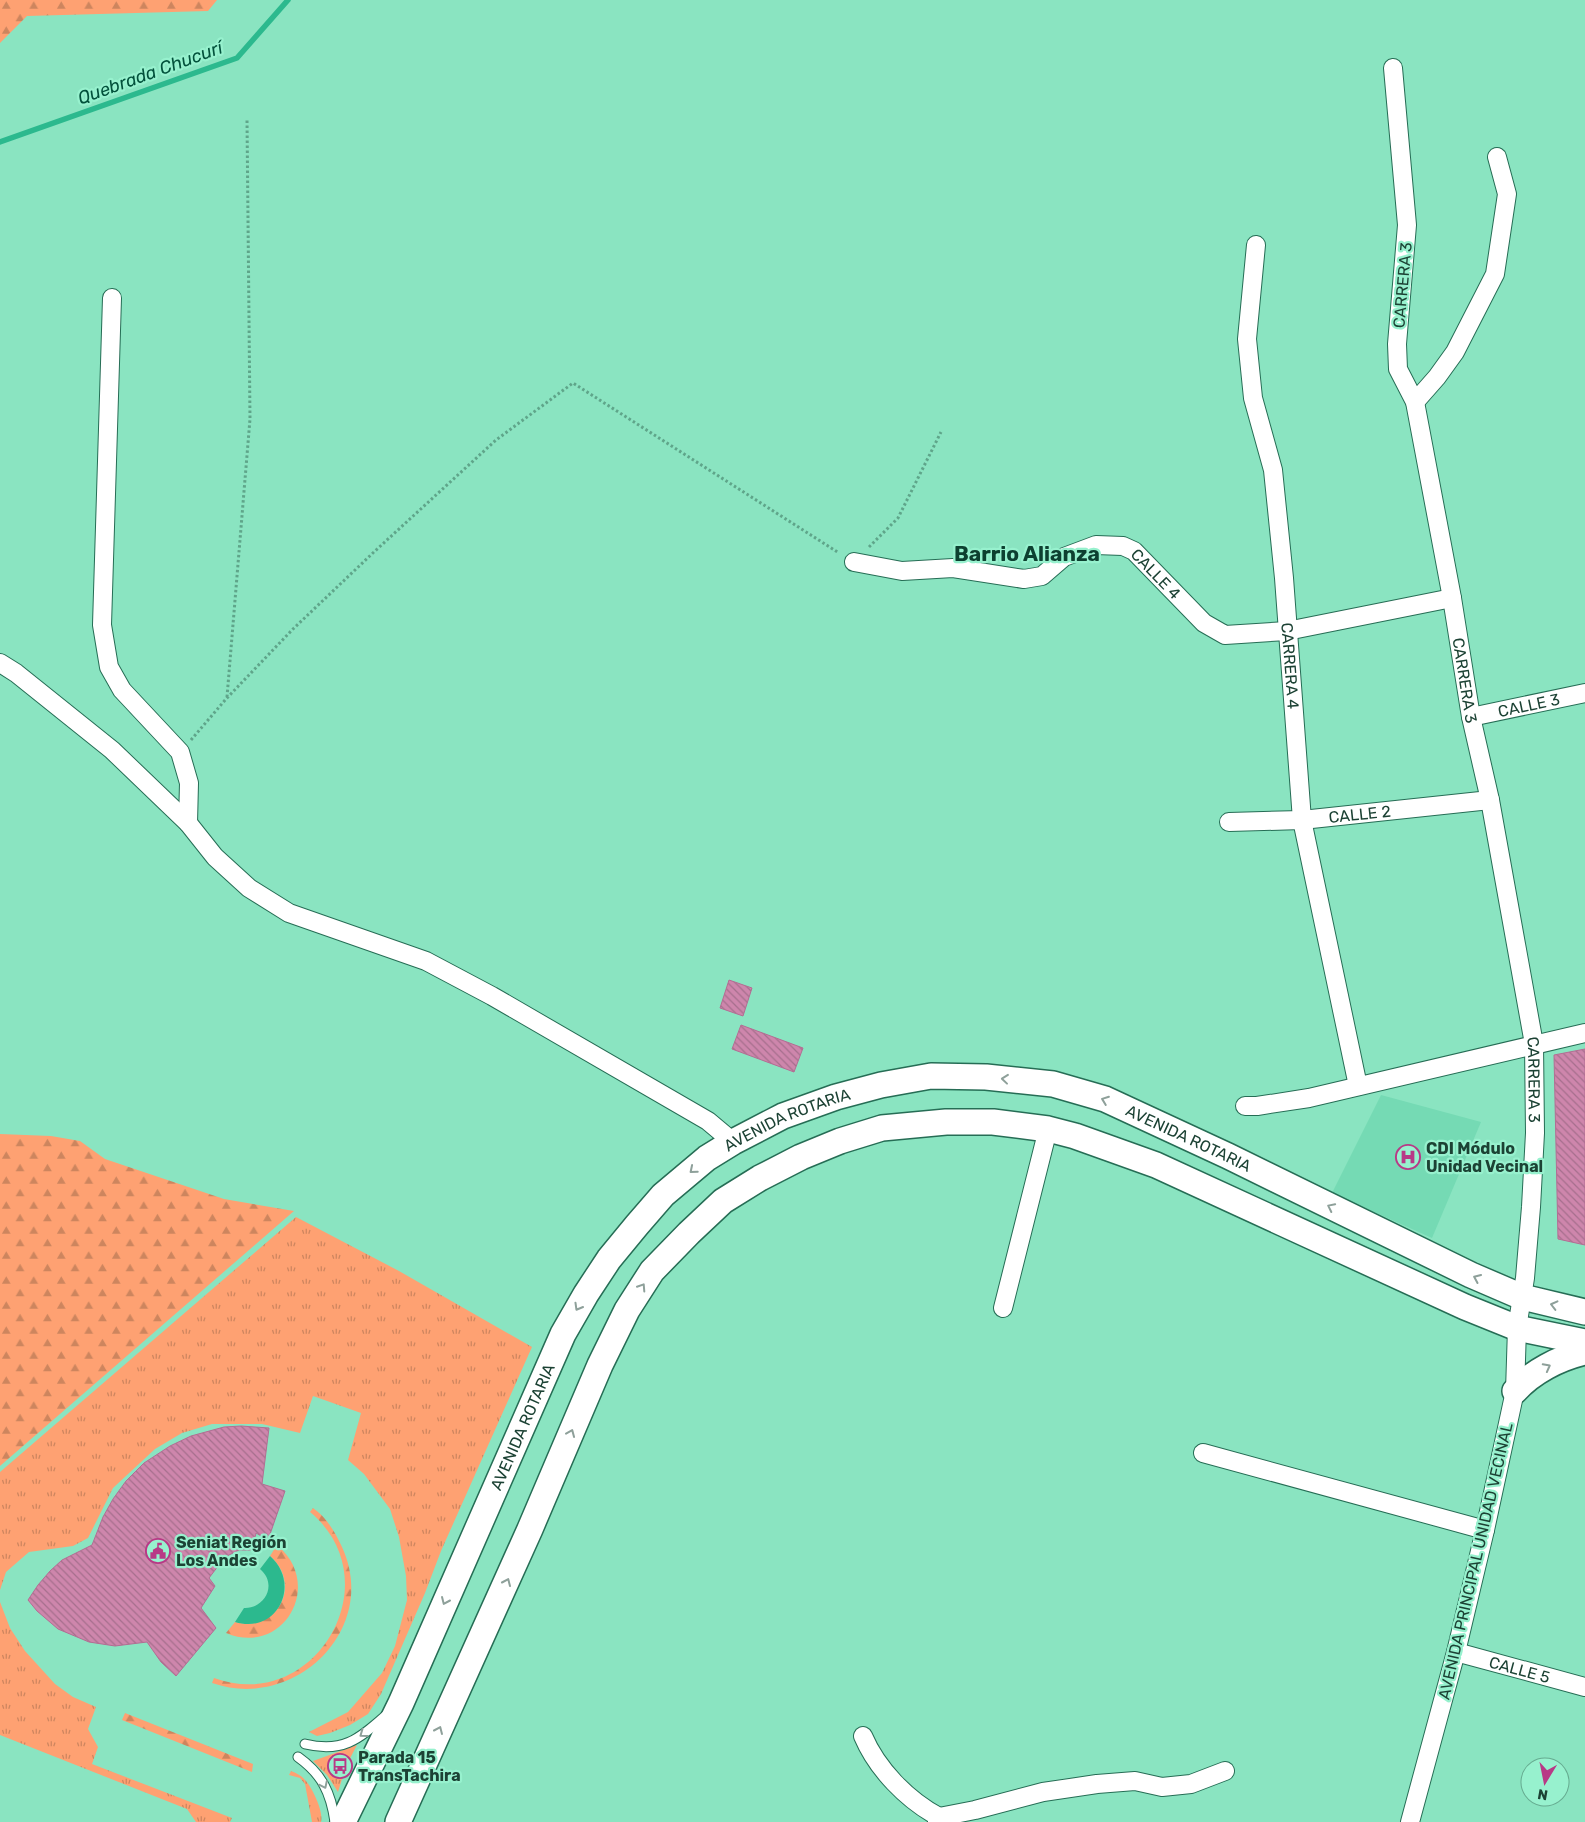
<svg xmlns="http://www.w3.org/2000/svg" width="1585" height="1822" viewBox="0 0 1585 1822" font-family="Rubik,sans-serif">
<defs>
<pattern id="grass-tufts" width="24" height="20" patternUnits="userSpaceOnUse" patternTransform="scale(1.25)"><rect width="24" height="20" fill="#fea172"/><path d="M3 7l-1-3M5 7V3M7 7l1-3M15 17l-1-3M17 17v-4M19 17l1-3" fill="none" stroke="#cd855e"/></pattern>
<pattern id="forest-firs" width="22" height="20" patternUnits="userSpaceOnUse" patternTransform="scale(1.25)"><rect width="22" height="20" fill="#fea172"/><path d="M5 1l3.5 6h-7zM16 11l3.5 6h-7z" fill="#cd855e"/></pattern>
<pattern id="building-back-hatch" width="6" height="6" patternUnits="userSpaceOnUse" patternTransform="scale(1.25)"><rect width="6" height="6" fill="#ce86ac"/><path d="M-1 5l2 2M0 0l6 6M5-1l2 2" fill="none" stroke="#a66f8d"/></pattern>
</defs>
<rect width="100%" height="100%" fill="#8ae4c1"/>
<path fill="#75dab4" d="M1381 1095 1481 1122 1432 1238 1332 1193Z"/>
<path fill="url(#grass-tufts)" d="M296 1217 399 1271 532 1347 441 1551 425 1593 381 1694 368 1714 350 1725 330 1733 317 1736 309 1732 348 1712 382 1673 395 1646 407 1600 406 1576 399 1537 390 1509 364 1474 348 1460 361 1413 313 1396 300 1433 262 1424H212L182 1433 155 1449 113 1488 88 1538 73 1546 29 1552 6 1572 0 1590V1472Z
M0 1602 10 1628 25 1651 55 1684 73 1697 96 1707 88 1729 98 1747 92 1764 232 1818 230 1822H196L187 1809 0 1735Z
M357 1745 346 1766 338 1792 327 1775 313 1761Z
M291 1771C296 1773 301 1775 305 1780 312 1787 324 1812 321 1822H312L305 1784 300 1778 289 1775Z"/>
<path fill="url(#forest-firs)" d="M0 0H217L208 11 27 16 0 43Z
M0 1134 51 1136 80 1141 105 1159 224 1199 294 1211 0 1466Z
M313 1508C327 1518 335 1532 342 1547 380 1629 295 1712 212 1683L214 1678C315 1715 393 1581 310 1512Z
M277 1545C325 1585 283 1657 226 1633L235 1622C277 1633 303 1585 270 1556Z
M125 1713 253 1764 252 1772 122 1720Z"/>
<path fill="#2cb98e" d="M270 1556C302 1584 277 1635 235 1622L244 1608C265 1609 278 1584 260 1569Z"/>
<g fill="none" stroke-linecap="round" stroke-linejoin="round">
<path stroke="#2cb98e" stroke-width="5.5" d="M0 142 237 58 288 0"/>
</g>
<path fill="url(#building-back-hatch)" stroke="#b36d93" d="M729 980 752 988 743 1016 720 1008Z
M741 1025 803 1048 794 1072 732 1049Z
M1585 1049V1245L1558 1239 1554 1055Z
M241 1426 269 1428 262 1484 285 1491 268 1540 256 1533 253 1550H239L225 1557 209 1578 215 1586 201 1608 216 1628 176 1676 161 1662 147 1642 115 1646 89 1642 58 1629 37 1611 28 1600 38 1585 50 1571 62 1560 92 1545 103 1517 113 1499 126 1481 144 1463 170 1446 191 1436 224 1427Z"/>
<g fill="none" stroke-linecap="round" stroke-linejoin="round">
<defs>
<path id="service" d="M305 1744C342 1753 358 1740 385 1716
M298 1757C322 1774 331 1793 335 1822"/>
<g id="minor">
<path id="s1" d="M1393 68 1407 225 1397 344 1398 369 1415 402 1452 598 1471 717 1490 800 1534 1044 1535 1133 1531 1207 1525 1278 1517 1328 1515 1391 1485 1530 1456 1652 1410 1822"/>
<path id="s2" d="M1256 245 1247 339 1253 398 1273 470 1284 578 1302 820 1358 1086"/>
<path d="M112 298 102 625 109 667 122 690 180 752 189 783 188 823"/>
<path d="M1415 402 1437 377 1455 352 1495 274 1507 194 1497 157"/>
<path id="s3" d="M854 562 902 571 953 568 1024 579 1042 576 1064 557 1096 545 1123 546 1134 551 1204 623 1225 635 1287 631 1452 598"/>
<path d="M0 663 16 673 112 750 188 823 215 857 249 888 289 913 426 961 492 996 708 1121 733 1142"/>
<path id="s4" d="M1471 717 1585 693"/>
<path id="s5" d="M1229 822 1302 820 1490 800"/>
<path d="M1245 1106H1257L1309 1098 1585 1033"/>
<path d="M1003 1308 1048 1129"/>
<path d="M1203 1453 1485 1530"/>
<path id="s6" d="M1456 1652 1585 1687"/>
<path d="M863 1736C877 1769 907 1800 939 1817L937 1822"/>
<path d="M939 1817 975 1810 1043 1792 1097 1784 1135 1781 1162 1787 1191 1784 1225 1771"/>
</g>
<g id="secondary">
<path d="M1515 1391C1532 1372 1559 1358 1585 1352"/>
<path id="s7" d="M343 1822 401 1703 563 1334 586 1294 609 1259 637 1225 663 1195 707 1158 733 1142 783 1116 836 1097 881 1085 931 1076 986 1077 1053 1084 1105 1099 1228 1156 1471 1275 1522 1297 1585 1312"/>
<path d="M398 1822 530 1529 600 1365 627 1310 652 1271 689 1233 723 1201 760 1178 801 1157 840 1141 882 1128 946 1122H993L1048 1129 1075 1136 1156 1165 1465 1307 1517 1328 1585 1342"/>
</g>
</defs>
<use href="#service" stroke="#266d55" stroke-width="11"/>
<use href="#minor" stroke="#266d55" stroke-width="20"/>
<use href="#secondary" stroke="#266d55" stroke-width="28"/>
<path stroke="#5fa58a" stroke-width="3" stroke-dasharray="2.5 2.5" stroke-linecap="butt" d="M869 547 898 518 941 432
M227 697 250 419 247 119
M191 740 226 699 293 629 375 551 496 440 573 383 839 553"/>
<use href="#service" stroke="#fff" stroke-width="9"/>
<use href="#minor" stroke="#fff" stroke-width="18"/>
<use href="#secondary" stroke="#fff" stroke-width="25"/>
</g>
<defs><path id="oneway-chevron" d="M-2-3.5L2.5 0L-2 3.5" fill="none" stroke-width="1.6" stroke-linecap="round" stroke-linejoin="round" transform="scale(1.25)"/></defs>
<g stroke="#8ea09a">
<use href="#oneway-chevron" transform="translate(1005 1079) rotate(-174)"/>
<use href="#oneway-chevron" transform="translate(1105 1100) rotate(-159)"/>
<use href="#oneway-chevron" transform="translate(693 1170) rotate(140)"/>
<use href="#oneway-chevron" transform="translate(1331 1207) rotate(-154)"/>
<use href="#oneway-chevron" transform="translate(1477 1278) rotate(-156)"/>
<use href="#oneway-chevron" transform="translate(642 1287) rotate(-57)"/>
<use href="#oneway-chevron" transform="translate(1554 1305) rotate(-166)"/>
<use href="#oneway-chevron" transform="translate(578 1307) rotate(120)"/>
<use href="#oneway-chevron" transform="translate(1547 1367) rotate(-28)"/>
<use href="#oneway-chevron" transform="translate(571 1433) rotate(-67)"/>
<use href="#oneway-chevron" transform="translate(507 1582) rotate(-66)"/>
<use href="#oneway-chevron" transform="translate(445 1601) rotate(114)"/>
<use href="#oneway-chevron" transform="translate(439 1730) rotate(-66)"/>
<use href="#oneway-chevron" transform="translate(363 1734) rotate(144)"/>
<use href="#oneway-chevron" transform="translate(324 1785) rotate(64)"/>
</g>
<defs>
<symbol id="hospital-ring" viewBox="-11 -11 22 22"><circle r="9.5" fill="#97f1ce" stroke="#b83986" stroke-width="1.5"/><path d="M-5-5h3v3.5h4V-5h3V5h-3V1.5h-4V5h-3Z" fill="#b83986"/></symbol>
<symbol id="civic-ring" viewBox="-11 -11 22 22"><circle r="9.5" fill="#97f1ce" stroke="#b83986" stroke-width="1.5"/><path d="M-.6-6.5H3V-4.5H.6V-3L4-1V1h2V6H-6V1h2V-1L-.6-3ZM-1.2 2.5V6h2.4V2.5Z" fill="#b83986"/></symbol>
<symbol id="bus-ring" viewBox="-11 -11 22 22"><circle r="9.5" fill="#97f1ce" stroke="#b83986" stroke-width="1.5"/><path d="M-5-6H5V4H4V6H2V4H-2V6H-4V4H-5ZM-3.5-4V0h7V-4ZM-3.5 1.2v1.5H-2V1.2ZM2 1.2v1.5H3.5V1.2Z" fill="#b83986"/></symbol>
</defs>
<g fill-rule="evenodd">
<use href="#hospital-ring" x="1394" y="1143" width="28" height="28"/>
<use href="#civic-ring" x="144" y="1537" width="28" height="28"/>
<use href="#bus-ring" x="326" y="1752" width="28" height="28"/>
</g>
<g text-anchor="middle" stroke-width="4.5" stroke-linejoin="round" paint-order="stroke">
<g font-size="16" fill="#1c4234" stroke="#97f1ce">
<text transform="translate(1402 285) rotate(-85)" y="6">CARRERA 3</text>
<text dy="6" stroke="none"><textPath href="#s3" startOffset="324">CALLE 4</textPath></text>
<text dy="6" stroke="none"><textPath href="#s2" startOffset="425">CARRERA 4</textPath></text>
<text dy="6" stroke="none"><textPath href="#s1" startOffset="622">CARRERA 3</textPath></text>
<text dy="6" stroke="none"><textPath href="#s4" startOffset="59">CALLE 3</textPath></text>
<text dy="6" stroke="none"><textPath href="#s5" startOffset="131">CALLE 2</textPath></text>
<text dy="6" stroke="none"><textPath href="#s1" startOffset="1028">CARRERA 3</textPath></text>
<text dy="6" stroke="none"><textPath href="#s7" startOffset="854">AVENIDA ROTARIA</textPath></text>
<text dy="6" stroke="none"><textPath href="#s7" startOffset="1274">AVENIDA ROTARIA</textPath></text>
<text dy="6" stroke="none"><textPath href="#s7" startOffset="434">AVENIDA ROTARIA</textPath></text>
<text transform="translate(1475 1561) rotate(-77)" y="6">AVENIDA PRINCIPAL UNIDAD VECINAL</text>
<text dy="6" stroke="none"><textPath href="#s6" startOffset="66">CALLE 5</textPath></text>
</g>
<g font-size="16" font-weight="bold" fill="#1c4234" stroke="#97f1ce" text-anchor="start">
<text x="1426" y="1154">CDI Módulo<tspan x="1426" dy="18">Unidad Vecinal</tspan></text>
<text x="176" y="1548">Seniat Región<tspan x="176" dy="18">Los Andes</tspan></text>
<text x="358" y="1763">Parada 15<tspan x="358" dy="18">TransTachira</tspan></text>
</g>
<g font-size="18" font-style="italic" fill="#02513b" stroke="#97f1ce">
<text transform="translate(150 73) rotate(-20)" y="6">Quebrada Chucurí</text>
</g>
<g font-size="21" font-weight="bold" fill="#0d4030" stroke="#97f1ce">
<text x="1027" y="561">Barrio Alianza</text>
</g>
</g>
<g transform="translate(1545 1782) rotate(190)"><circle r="24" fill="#97f1ce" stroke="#66ab90"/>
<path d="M0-4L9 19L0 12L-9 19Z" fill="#b83986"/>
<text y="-8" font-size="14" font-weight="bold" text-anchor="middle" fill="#1c4234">N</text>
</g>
</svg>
